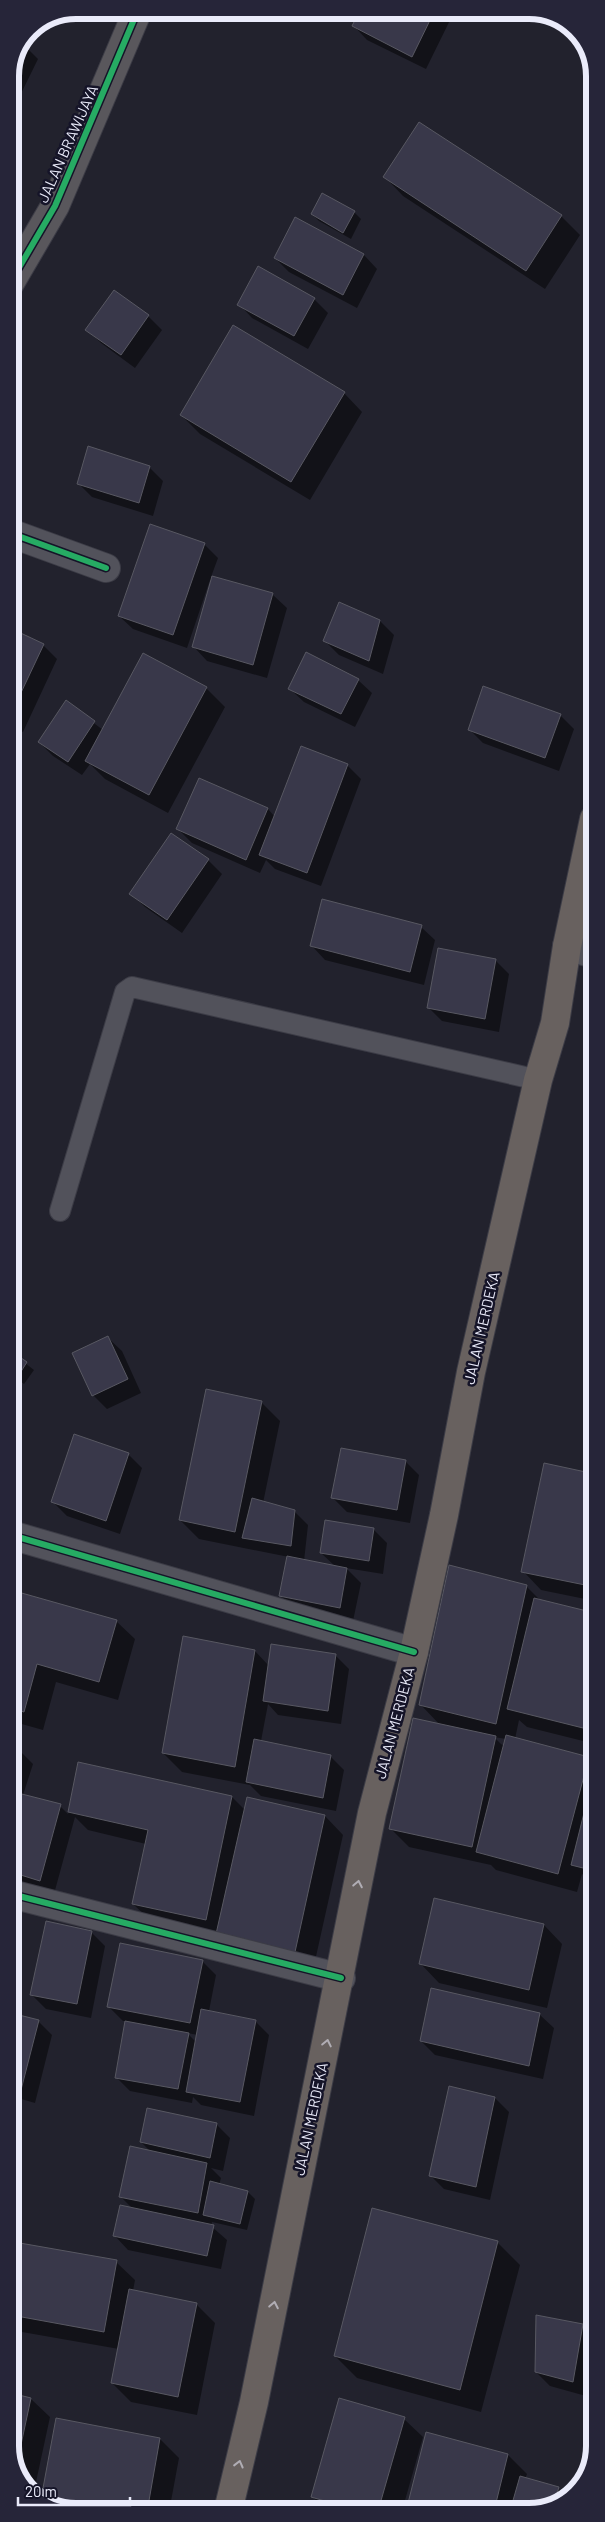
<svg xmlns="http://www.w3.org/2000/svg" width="605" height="2522" viewBox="0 0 605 2522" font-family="Barlow,sans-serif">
<rect width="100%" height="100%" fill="#22222d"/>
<path fill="#0007" fill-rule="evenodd" d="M345 10H455L426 69 367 40 354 26 358 17Z
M23 44 38 59 10 116V75Z
M385 177 561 216 580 235 545 289 403 196Z
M323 195 354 212 361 219 351 239 319 221 312 214Z
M296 219 364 255 377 269 357 308 289 272 275 258Z
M314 299 328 313 308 349 252 318 239 304Z
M148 316 162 330 135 368 101 343 87 329Z
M344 393 362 412 310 500 200 434 181 415Z
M149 467 163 481 153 516 92 497 78 483Z
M204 544 218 558 211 577 273 595 287 608 267 678 207 661 194 647 212 581 210 580 187 648 133 629 119 616Z
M339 604 380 621 394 635 383 674 339 655 325 641Z
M10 630 43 645 57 659 23 732 10 726Z
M143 654 206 688 225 707 168 813 105 779 90 764 82 775 53 756 39 742 66 702 103 730Z
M358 680 372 693 355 727 304 702 290 689Z
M560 715 574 729 559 771 483 743 469 729Z
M347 765 361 779 321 886 275 869 266 860 260 873 192 843 178 829 199 780 268 809 275 817Z
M208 860 222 874 182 933 145 907 131 893Z
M421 927 435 940 424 985 325 960 312 946Z
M495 960 509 974 499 1032 442 1021 428 1007Z
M108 1338 122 1351 141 1393 107 1409 93 1395 74 1354Z
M12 1353 34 1370 24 1384 11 1374Z
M261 1402 280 1421 263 1503 294 1511 308 1525 304 1561 336 1567 321 1553 373 1529 387 1543 383 1574 346 1568 361 1583 353 1621 295 1610 281 1596 289 1557 199 1539 180 1520Z
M128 1454 142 1468 120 1534 67 1516 53 1502Z
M405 1461 419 1475 410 1523 347 1512 333 1498Z
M595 1475V1601L541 1590 523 1571Z
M526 1586 541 1601 595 1614V1744L527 1727 519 1720 515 1739 588 1758 595 1765V1885L582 1874 577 1892 496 1870 491 1865 409 1847 391 1829 441 1726 420 1704ZM494 1737 506 1739 504 1746 501 1744Z
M11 1591 116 1621 135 1639 118 1700 56 1682 43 1730 11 1721Z
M255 1651 269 1666 335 1655 349 1669 341 1724 278 1715 268 1704 261 1741 330 1756 344 1770 336 1811 261 1796 250 1785 182 1772 163 1753Z
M11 1748 19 1750 33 1764 23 1795 60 1806 68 1814 79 1764 232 1797 245 1810 325 1816 343 1835 313 1970 152 1922 133 1904 146 1844 88 1830 75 1817 54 1894 11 1881Z
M544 1925 562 1944 547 2008 439 1983 421 1964Z
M91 1932 105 1946 91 2018 46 2009 32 1995Z
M202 1961 216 1975 209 2011 255 2021 269 2035 254 2116 201 2105 193 2097 192 2103 130 2091 116 2077 126 2021H123L109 2007ZM187 2033 198 2035 196 2042Z
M432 1989 540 2015 554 2028 543 2079 435 2055 421 2041Z
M11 2014 38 2021 52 2035 35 2103 11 2096Z
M450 2087 495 2098 509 2112 490 2200 444 2189 430 2175Z
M216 2124 230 2138 223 2171 211 2168 221 2178 219 2185 248 2192 255 2199 247 2230 212 2222 211 2226 227 2240 221 2269 128 2250 115 2236 134 2210 120 2196 151 2152 141 2142Z
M373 2209 498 2243 520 2265 481 2412 357 2378 335 2356Z
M116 2262 135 2280 133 2291 196 2304 215 2323 197 2415 131 2402 112 2383 119 2349 22 2332 11 2321V2265Z
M582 2325 595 2338 586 2396 550 2386 536 2372Z
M31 2399 50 2417 33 2496 11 2459Z
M404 2419 423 2437 402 2511H327L313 2497Z
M427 2434 508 2455 527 2474 525 2479 558 2488 566 2497 542 2511H407Z
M160 2439 179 2458 169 2512H71L42 2499Z"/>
<path fill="#39384a" stroke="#585862" d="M360 10H435L412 57 352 26Z
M419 122 562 215 526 271 383 177Z
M322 193 355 211 343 233 311 214Z
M295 217 364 254 343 295 274 258Z
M258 266 315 298 294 336 237 305Z
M114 290 149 315 121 355 85 330Z
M233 325 345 392 291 482 180 415Z
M88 446 150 466 139 503 77 484Z
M150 524 205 543 173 635 118 616Z
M212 576 273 593 253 665 192 647Z
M339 602 380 620 369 661 323 641Z
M10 628 44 644 10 716Z
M306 652 359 679 341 714 288 689Z
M143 653 207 687 149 795 85 761Z
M483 686 561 714 545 758 468 730Z
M66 700 95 721 68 762 38 742Z
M301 746 348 764 307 873 259 855Z
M199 778 268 808 246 860 176 829Z
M171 833 209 859 167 920 129 894Z
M322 899 422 925 410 972 310 946Z
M438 948 496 959 485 1019 427 1008Z
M108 1336 128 1379 92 1396 72 1353Z
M11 1351 27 1362 17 1378 11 1374Z
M206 1389 262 1401 235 1532 179 1520Z
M74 1434 129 1453 106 1521 51 1502Z
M341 1448 406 1460 397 1510 331 1498Z
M544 1463 595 1474V1587L521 1572Z
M252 1498 295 1510 291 1546 242 1538Z
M325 1520 374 1528 369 1561 320 1553Z
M287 1556 347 1568 340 1608 279 1596Z
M449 1565 527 1585 496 1724 419 1705Z
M11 1590 117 1620 99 1682 37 1664 24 1712 11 1708Z
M534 1598 595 1613V1731L507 1709Z
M183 1636 255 1650 235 1767 162 1753Z
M271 1644 336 1654 328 1711 263 1701Z
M413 1718 496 1736 472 1847 389 1829Z
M506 1735 589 1757 558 1874 476 1852Z
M254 1739 331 1755 323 1798 246 1782Z
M11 1746 20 1749 11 1778Z
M78 1762 232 1796 206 1920 132 1904 148 1830 68 1812Z
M595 1769V1871L571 1865Z
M14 1792 61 1804 40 1881 11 1872V1805Z
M247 1797 325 1815 295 1952 216 1934Z
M434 1898 544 1924 529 1990 419 1964Z
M46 1921 92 1931 77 2004 30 1995Z
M120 1943 203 1960 190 2023 107 2007Z
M431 1988 540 2013 529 2066 420 2041Z
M201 2009 256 2020 240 2102 186 2092Z
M11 2013 39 2020 21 2090 11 2087Z
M125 2021 189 2033 178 2089 115 2078Z
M449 2086 495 2097 476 2187 429 2176Z
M147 2108 217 2123 210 2158 140 2142Z
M130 2146 207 2163 198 2213 119 2197Z
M210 2181 248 2191 240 2224 203 2215Z
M120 2205 214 2225 207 2256 113 2236Z
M372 2208 498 2241 460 2390 334 2356Z
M14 2242 117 2260 104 2332 11 2315V2258Z
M129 2289 197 2303 178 2397 111 2383Z
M595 2291V2306L591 2305Z
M536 2315 583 2324 573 2382 535 2372Z
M11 2393 31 2398 16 2468 11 2459Z
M339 2398 405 2417 378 2511H359L311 2497Z
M56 2418 160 2438 147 2512H107L41 2499Z
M426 2432 508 2454 494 2511H406Z
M520 2476 559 2487 554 2504 542 2511H510Z"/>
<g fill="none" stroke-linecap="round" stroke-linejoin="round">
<defs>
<path id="lane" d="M60 1211 125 992 132 987 538 1080"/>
<path id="street" d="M10 533 106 568
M567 946 594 954
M11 1535 414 1652
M11 1894 341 1978"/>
<path id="secondary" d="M10 283 55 206 138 10"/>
<path id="highway" d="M228 2511 254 2402 372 1813 414 1652 444 1515 471 1372 538 1080 555 1023 567 946 594 819"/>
</defs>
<use href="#lane" stroke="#3c3c46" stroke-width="22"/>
<use href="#street" stroke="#3c3c46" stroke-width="30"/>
<use href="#secondary" stroke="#3c3c46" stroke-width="30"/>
<use href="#highway" stroke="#3c3c46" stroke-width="30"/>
<use href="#lane" stroke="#52525b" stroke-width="20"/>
<use href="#street" stroke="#52525b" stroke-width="28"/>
<use href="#secondary" stroke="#59575c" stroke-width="28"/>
<use href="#highway" stroke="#68615f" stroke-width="28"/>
<defs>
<path id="cycleway" d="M10 283 55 206 138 10
M10 533 106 568
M11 1535 414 1652
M11 1894 341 1978"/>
</defs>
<use href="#cycleway" stroke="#151428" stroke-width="9"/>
<use href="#cycleway" stroke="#26ab63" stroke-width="6"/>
</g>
<defs><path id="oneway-chevron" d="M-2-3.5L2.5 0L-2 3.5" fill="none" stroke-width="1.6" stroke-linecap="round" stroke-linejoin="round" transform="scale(1.25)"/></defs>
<g stroke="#b0adb4">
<use href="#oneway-chevron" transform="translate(358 1884) rotate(-79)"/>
<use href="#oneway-chevron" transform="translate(327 2043) rotate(-78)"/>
<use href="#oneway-chevron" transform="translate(274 2305) rotate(-79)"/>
<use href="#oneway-chevron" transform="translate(239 2464) rotate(-76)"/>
</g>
<g text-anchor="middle" stroke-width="5" stroke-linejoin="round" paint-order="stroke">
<g font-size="15" fill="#eaebfa" stroke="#151428">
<text transform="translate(68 144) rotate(-66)" y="5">JALAN BRAWIJAYA</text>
<text transform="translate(482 1328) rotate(-77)" y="5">JALAN MERDEKA</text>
<text transform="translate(395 1723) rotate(-75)" y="5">JALAN MERDEKA</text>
<text transform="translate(311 2119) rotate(-78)" y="5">JALAN MERDEKA</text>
</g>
</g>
<path d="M0 0H605V2522H0ZM76 19H529A57 57 0 0 1 586 76V2446A57 57 0 0 1 529 2503H76A57 57 0 0 1 19 2446V76A57 57 0 0 1 76 19Z" fill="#262539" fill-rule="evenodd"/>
<path fill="none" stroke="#eaebfa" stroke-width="6" d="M76 19H529A57 57 0 0 1 586 76V2446A57 57 0 0 1 529 2503H76A57 57 0 0 1 19 2446V76A57 57 0 0 1 76 19Z"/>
<path d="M18 2497v8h112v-8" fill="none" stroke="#eaebfa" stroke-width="2.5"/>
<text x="25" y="2497" font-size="15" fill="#eaebfa" stroke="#151428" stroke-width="4" paint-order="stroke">20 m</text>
</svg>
